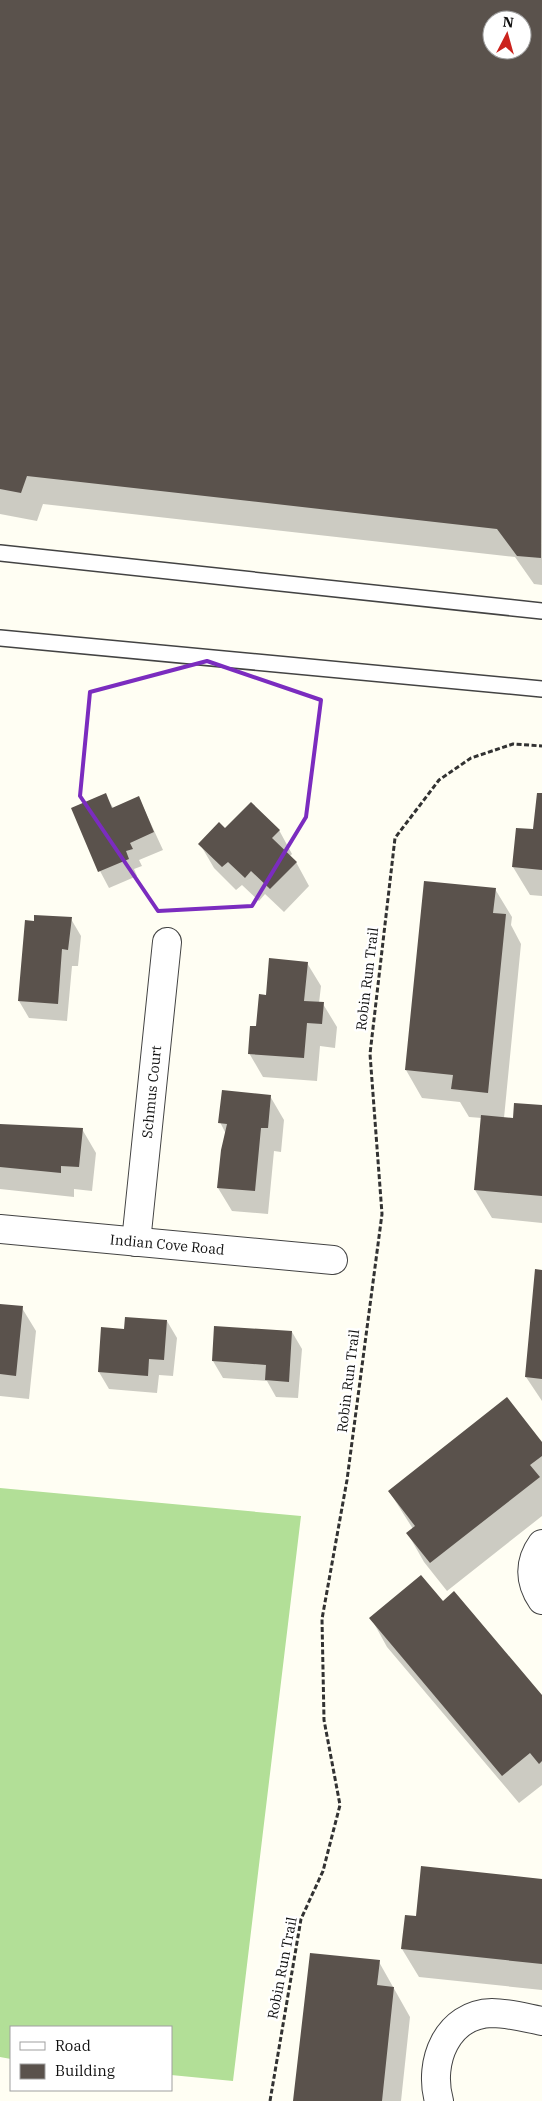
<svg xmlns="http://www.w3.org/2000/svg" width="542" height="2101" viewBox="0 0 542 2101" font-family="'IBM Plex Serif',serif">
<rect width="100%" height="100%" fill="#fffef3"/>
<path fill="#b2df97" d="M0 1488 301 1516 233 2081 171 2075V2027H11V2059L0 2057Z"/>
<path fill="#0003" fill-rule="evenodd" d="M0 0H542V585L534 584 515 557 43 504 37 521 0 514ZM492 20H522V50H492Z
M105 795 114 809 139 798 163 850 139 860 142 866 134 869 137 876 109 888 100 871Z
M542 795V896L530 895 513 867 534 831Z
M225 830H279L292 854 290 856 296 862 309 886 284 912 265 894 259 901 242 885 236 890 214 868 200 844Z
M495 889 512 917 511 925 521 944 504 1118 514 1119 542 1107V1223L492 1218 475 1190 482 1118 469 1117 460 1102 422 1098 406 1070Z
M71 919 81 936 78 966H72L67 1021 29 1018 19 1001Z
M307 963 321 986 319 1003 323 1004 337 1027 335 1048 320 1046 317 1081 263 1077 249 1053 268 996Z
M270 1096 284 1120 281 1152 274 1151 268 1214 232 1211 218 1188 226 1134 220 1122Z
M0 1125 82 1129 96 1153 92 1191 74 1189V1197L0 1189Z
M542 1271V1401L526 1377Z
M0 1305 22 1308 36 1331 29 1399 0 1396Z
M167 1321 177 1338 173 1376 159 1375 157 1393 109 1389 99 1372 125 1330Z
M292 1332 302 1349 298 1398 276 1397 267 1381 223 1378 213 1361Z
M542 1444V1516L447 1591 424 1562 408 1534 413 1529 389 1491Z
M443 1602 542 1697V1785L519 1803 387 1647 371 1618Z
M542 1880V1990L419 1977 402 1949 417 1917Z
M379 1962 410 2017 401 2101H294Z"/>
<path fill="#5a524c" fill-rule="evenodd" d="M0 0H542L541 558 517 556 497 529 27 476 21 493 0 489ZM492 20H522V50H492Z
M106 793 112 808 139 796 154 832 130 843 133 849 126 851 129 859 98 872 71 808Z
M537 793H542V870L512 867 516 828 533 829Z
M251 802 280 830 272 838 297 862 270 889 251 871 245 878 228 862 222 867 198 844 219 822 225 828Z
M424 881 496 888 493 913 506 914 488 1093 451 1089 453 1075 405 1070Z
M34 915 72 917 68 950 62 949 58 1004 18 1001 25 920 34 921Z
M269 958 308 962 304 1001 324 1002 322 1024 307 1023 304 1058 248 1054 250 1026H256L259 994 266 995Z
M222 1090 271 1095 268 1128H261L255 1191 217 1188 221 1150 227 1124 218 1123Z
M514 1103 542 1105V1196L474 1190 481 1115 513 1118Z
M0 1124 83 1128 79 1167 61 1166V1173L0 1167Z
M535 1269 542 1270V1379L525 1377Z
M0 1304 23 1306 16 1376 0 1374Z
M125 1317 167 1320 164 1360 149 1359 148 1376 98 1372 101 1327 124 1329Z
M214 1326 292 1331 289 1382 265 1380 266 1365 212 1361Z
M507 1397 542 1442V1456L530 1465 540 1477 430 1563 406 1533 415 1526 388 1491Z
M421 1575 443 1601 454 1591 542 1695V1761L539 1764 530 1753 502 1776 369 1618Z
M421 1866 542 1879V1964L401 1949 405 1915 416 1916Z
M310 1953 380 1960 377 1985 394 1987 382 2101H293Z"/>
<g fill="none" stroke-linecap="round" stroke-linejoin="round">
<defs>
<path id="service" d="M0 553 542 611
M0 638 542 689"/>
<g id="minor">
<path id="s1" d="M0 1229 333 1260"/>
<path id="s2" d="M136 1242 167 942"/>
<path d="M542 1544C529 1562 529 1581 542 1600"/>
<path d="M439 2101C428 2062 447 2014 492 2013 508 2013 526 2018 542 2021"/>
</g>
</defs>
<use href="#service" stroke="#434343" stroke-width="18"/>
<use href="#minor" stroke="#434343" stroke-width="30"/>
<path stroke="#323232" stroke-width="3" stroke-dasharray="5 2.5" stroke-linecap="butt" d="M270 2101 301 1919 323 1871 340 1805 324 1720 322 1619 347 1480 382 1214 370 1054 395 838 439 780 471 758 513 744 542 746"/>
<use href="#service" stroke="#fff" stroke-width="15"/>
<use href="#minor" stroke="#fff" stroke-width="28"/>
</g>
<path fill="none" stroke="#7b2cbf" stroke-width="4" stroke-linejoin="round" d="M207 661 321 700 306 817 252 906 158 911 80 796 90 692Z"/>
<g text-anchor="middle" stroke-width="5" stroke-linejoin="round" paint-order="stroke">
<g font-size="14" fill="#101010" stroke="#fff">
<text transform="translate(367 979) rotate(-83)" y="5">Robin Run Trail</text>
<text dy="5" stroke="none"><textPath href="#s2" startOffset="151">Schmus Court</textPath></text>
<text dy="5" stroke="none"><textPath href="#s1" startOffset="168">Indian Cove Road</textPath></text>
<text transform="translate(348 1381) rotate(-83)" y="5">Robin Run Trail</text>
<text transform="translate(282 1968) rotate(-79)" y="5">Robin Run Trail</text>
</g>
</g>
<rect x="10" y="2026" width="162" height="65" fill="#ffffff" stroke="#9f9f9f"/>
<rect x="20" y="2042" width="25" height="8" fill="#ffffff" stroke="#9f9f9f"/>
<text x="55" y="2051" font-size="15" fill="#101010">Road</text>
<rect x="20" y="2064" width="25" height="15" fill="#5a524c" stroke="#9f9f9f"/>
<text x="55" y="2076" font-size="15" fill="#101010">Building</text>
<g transform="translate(507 35) rotate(6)"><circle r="24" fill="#ffffff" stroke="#9f9f9f"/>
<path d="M0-4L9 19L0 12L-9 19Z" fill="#cb231d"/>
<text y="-8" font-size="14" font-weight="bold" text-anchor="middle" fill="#101010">N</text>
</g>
</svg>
